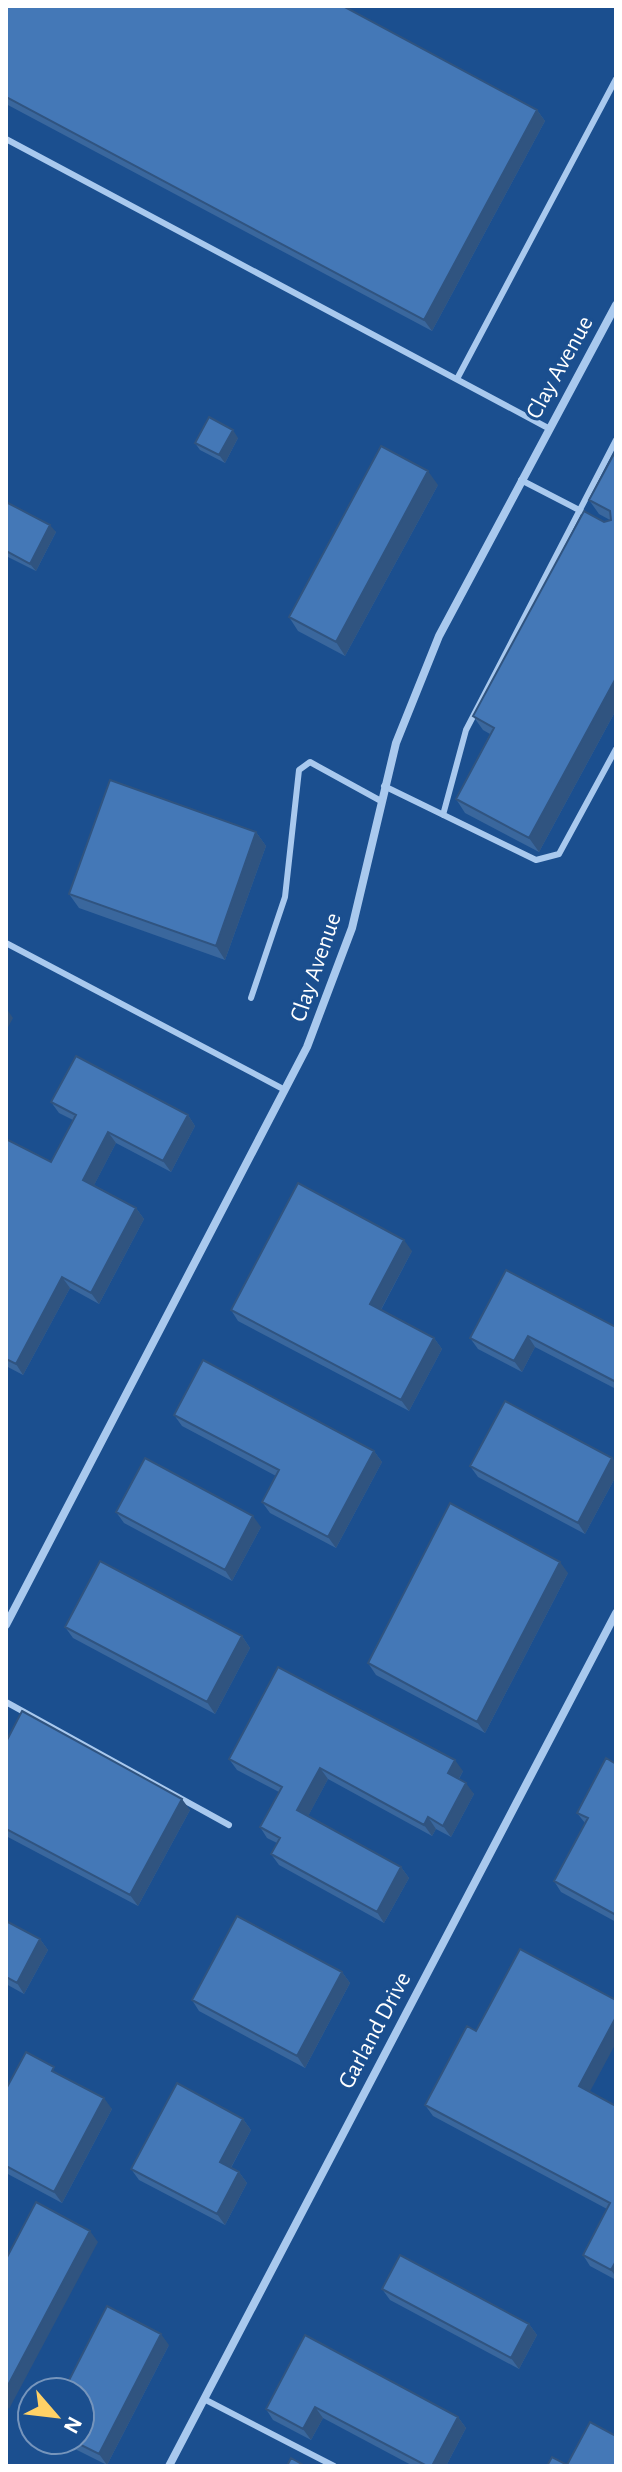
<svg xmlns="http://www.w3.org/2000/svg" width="622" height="2472" viewBox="0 0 622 2472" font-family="'Alegreya Sans',sans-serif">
<rect width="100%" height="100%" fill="#1b4f8f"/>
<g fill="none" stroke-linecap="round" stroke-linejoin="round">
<path stroke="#a9c9ee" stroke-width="6" d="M6 139 548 428
M457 379 616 79
M521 480 581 511
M384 786 536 860 559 854 616 749
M443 815 466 730 616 440
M6 943 285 1090
M251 998 285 897 299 770 310 762 381 801
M6 1702 229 1825
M204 2399 334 2466"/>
<path stroke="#a9c9ee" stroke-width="8" d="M6 1625 307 1047 352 928 396 743 439 636 616 305
M169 2466 616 1613"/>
</g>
<path fill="#3a679d" d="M6 6 537 110 545 121 432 331 6 104Z
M238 438 225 463 200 450 195 443Z
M616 450V710L539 852 465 813 456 799 490 734 483 730 473 716 604 522 610 520 599 514 589 500Z
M438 485 345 656 298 631 289 617Z
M6 502 56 532 36 571 6 556Z
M256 832 266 846 225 960 79 908 69 894Z
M51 1102 188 1115 195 1126 171 1172 116 1143 94 1185 136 1208 144 1219 99 1304 70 1288 23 1375 6 1366V1139L51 1162 73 1120 59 1113Z
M412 1251 381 1310 434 1338 442 1349 409 1411 238 1321 231 1310Z
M616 1327V1389L535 1347 522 1372 478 1349 470 1338Z
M174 1415 374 1451 382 1462 336 1548 270 1513 262 1502 276 1476 182 1426Z
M612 1458 616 1463V1476L585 1534 478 1477 470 1466Z
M116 1512 261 1527 232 1581 124 1523Z
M568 1573 485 1733 376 1675 368 1663Z
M65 1627 242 1636 250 1648 215 1714 73 1638Z
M6 1742 190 1810 138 1906 6 1836Z
M229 1759 463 1771 459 1779 474 1794 451 1837 436 1829 432 1836 328 1779 308 1816 401 1867 409 1878 384 1923 279 1865 271 1854 277 1843 267 1838 260 1827 279 1792 237 1770Z
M616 1764V1922L561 1892 554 1881 585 1823 577 1813Z
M6 1921 40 1939 48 1950 24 1994 6 1984Z
M342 1972 350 1983 305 2068 199 2011 192 2000Z
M476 2031 616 2106V2280L590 2266 583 2255 607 2209 433 2116 425 2105Z
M59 2074 112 2109 62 2203 6 2173V2089Z
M243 2119 251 2130 231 2168 239 2172 247 2183 225 2225 139 2180 131 2169Z
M382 2289 529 2324 537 2335 519 2369 390 2300Z
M305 2335 458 2417 466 2428 446 2466H413L323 2418 311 2440 273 2420 266 2409Z
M169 2345 107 2465 57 2440H80Z"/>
<path fill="#305480" d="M537 110 545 121 432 331 424 320Z
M233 430 238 438 225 463 219 455Z
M428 471 438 485 345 656 336 642Z
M50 525 56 532 36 571 30 564Z
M616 678V710L539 852 529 838Z
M256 832 266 846 225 960 216 946Z
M6 1008 13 1018 6 1031Z
M188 1115 195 1126 171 1172 163 1161Z
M108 1132 116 1143 91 1191 83 1180Z
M136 1208 144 1219 99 1304 91 1293Z
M404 1240 412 1251 378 1315 370 1304Z
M62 1277 70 1288 23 1375 16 1364Z
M528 1336 535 1347 522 1372 514 1361Z
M434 1338 442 1349 409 1411 401 1400Z
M374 1451 382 1462 336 1548 328 1537Z
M612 1458 616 1463V1476L585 1534 578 1523Z
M253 1516 261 1527 232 1581 225 1570Z
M560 1562 568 1573 485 1733 477 1722Z
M242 1636 250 1648 215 1714 207 1702Z
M455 1760 463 1771 456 1784 448 1773Z
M320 1768 328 1779 305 1822 297 1810Z
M466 1783 474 1794 451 1837 443 1826Z
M182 1799 190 1810 138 1906 130 1895Z
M428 1817 436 1829 432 1836 424 1825Z
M401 1867 409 1878 384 1923 377 1912Z
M40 1939 48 1950 24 1994 17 1983Z
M342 1972 350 1983 305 2068 297 2056Z
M616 2017V2043L587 2097 579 2086Z
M104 2098 112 2109 62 2203 54 2192Z
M243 2119 251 2130 228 2173 220 2162Z
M239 2172 247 2183 225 2225 217 2214Z
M90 2231 98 2242 9 2409 6 2404V2389Z
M616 2261V2277L611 2270Z
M529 2324 537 2335 519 2369 511 2358Z
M161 2334 169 2345 107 2465 99 2454Z
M315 2407 323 2418 311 2440 303 2429Z
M458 2417 466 2428 446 2466H432Z"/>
<path fill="#4478b7" stroke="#305480" stroke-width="2" d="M6 6H343L537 110 424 320 6 97Z
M209 417 233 430 219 455 195 443Z
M381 446 428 471 336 642 289 617Z
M616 450V678L529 838 456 799 494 728 473 716 584 511 604 522 611 520 610 511 589 500Z
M6 502 50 525 30 564 6 551Z
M110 780 256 832 216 946 69 894Z
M76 1056 188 1115 163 1161 108 1132 83 1180 136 1208 91 1293 62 1277 16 1364 6 1359V1139L51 1162 76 1115 51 1102Z
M298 1183 404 1240 370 1304 434 1338 401 1400 231 1310Z
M506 1270 616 1327V1382L528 1336 514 1361 470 1338Z
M203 1360 374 1451 328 1537 262 1502 279 1470 174 1415Z
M505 1401 612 1458 578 1523 470 1466Z
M145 1458 253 1516 225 1570 116 1512Z
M450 1503 560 1562 477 1722 368 1663Z
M100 1561 242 1636 207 1702 65 1627Z
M278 1667 455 1760 448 1773 466 1783 443 1826 428 1817 424 1825 320 1768 297 1810 401 1867 377 1912 271 1854 280 1838 260 1827 282 1787 229 1759Z
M22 1711 182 1799 130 1895 6 1829V1742Z
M606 1758 616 1764V1915L554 1881 588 1818 577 1813Z
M237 1916 342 1972 297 2056 192 2000Z
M6 1921 40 1939 17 1983 6 1977Z
M520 1949 616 2000V2017L579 2086 616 2106V2261L611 2270 583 2255 610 2203 425 2105 467 2026 476 2031Z
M26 2052 54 2067 52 2071 104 2098 54 2192 6 2166V2089Z
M177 2083 243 2119 220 2162 239 2172 217 2214 131 2169Z
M36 2202 90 2231 6 2389V2259Z
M400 2255 529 2324 511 2358 382 2289Z
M107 2306 161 2334 99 2454 71 2440H80V2392H63Z
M305 2335 458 2417 432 2466H427L315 2407 303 2429 266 2409Z
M590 2422 616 2436V2466H547L552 2457 567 2465Z
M291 2458 305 2466H287Z"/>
<g text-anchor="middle" stroke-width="6" stroke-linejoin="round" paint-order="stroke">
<g font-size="24" fill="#fff" stroke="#1b4f8f">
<text transform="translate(559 367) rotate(-61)" y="8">Clay Avenue</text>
<text transform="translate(315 967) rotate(-71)" y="8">Clay Avenue</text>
<text transform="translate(374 2030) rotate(-62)" y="8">Garland Drive</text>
</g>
</g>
<rect width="622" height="2472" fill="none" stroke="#ffffff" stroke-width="16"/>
<g transform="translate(56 2416) rotate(118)"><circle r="38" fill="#1b4f8f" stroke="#7695bc" stroke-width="2"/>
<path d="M0-6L14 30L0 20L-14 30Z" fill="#ffd166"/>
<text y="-12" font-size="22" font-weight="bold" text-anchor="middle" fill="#ffffff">N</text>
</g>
</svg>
